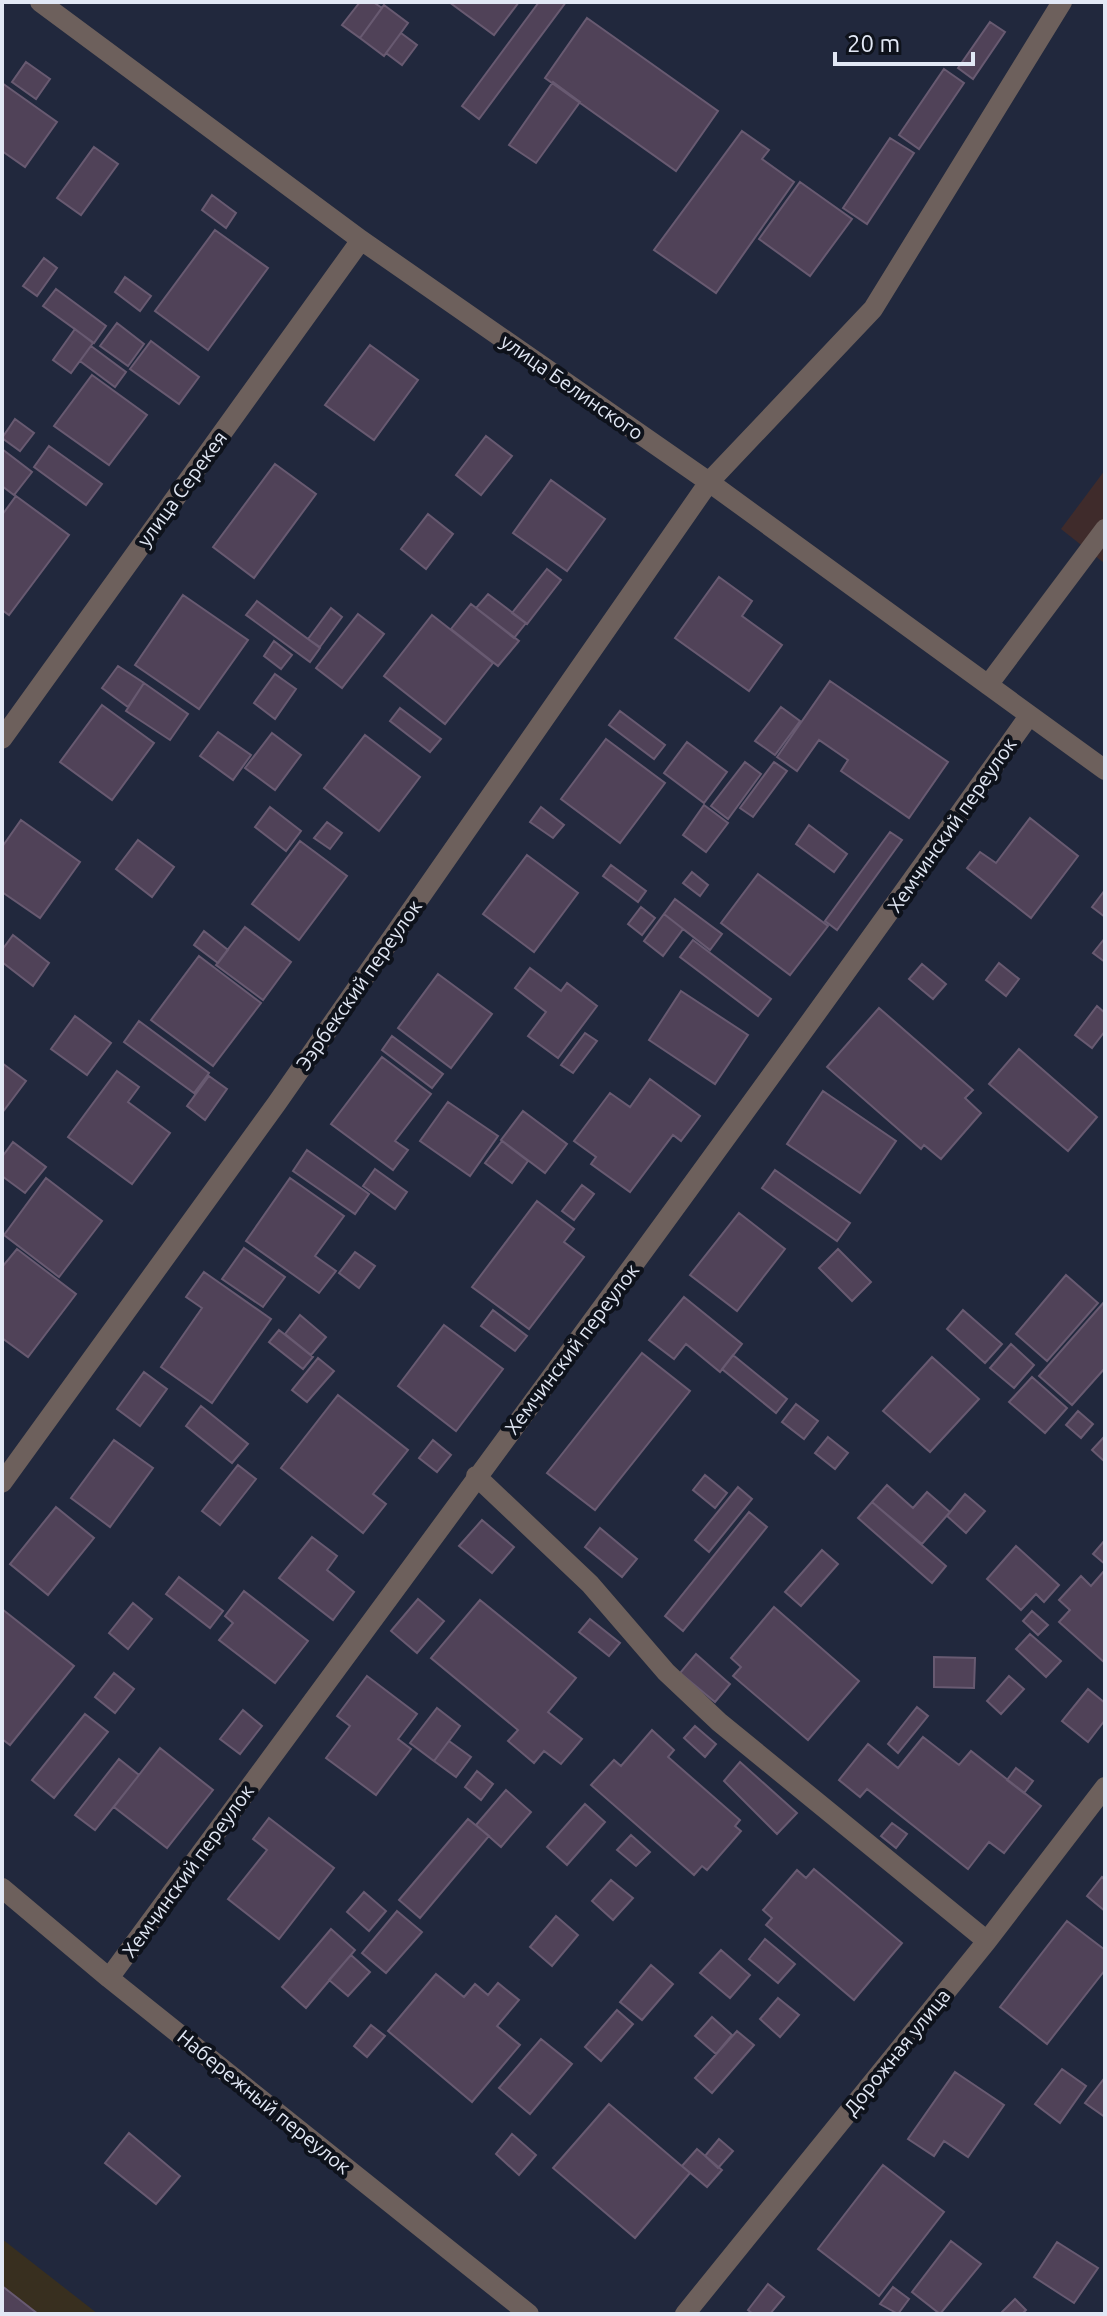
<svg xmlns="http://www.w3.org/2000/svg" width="1107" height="2316" viewBox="0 0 1107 2316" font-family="Ubuntu,sans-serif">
<rect width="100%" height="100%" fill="#21283d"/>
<path fill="#382f1f" d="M2 2239 98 2314H2Z"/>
<path fill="#3f2b2b" d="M1105 470V562L1104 563 1061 529Z"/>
<path fill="#504258" stroke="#685a71" stroke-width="2" d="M360 2H373L382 8 360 38 342 25Z
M449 2H519L494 35Z
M539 2H566L479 119 462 106Z
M384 5 408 23 384 56 360 38Z
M587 18 718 111 676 171 545 78Z
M990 22 1005 32 973 79 958 68Z
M401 33 417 45 402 65 386 53Z
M26 62 50 79 36 99 12 82Z
M944 69 964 83 919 149 899 135Z
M553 82 580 102 536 163 509 145Z
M2 83 57 122 25 167 2 151Z
M742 131 769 150 762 159 794 182 716 293 654 250Z
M890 138 914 153 867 224 843 208Z
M94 147 118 164 81 215 57 198Z
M800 182 852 219 810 276 759 239Z
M212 195 236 213 226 228 202 210Z
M215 230 268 268 208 350 155 311Z
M44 258 57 268 37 296 23 286Z
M125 277 151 296 140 311 115 292Z
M56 289 106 326 94 343 43 306Z
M117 323 144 344 128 366 100 346Z
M75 329 93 343 71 373 53 360Z
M151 341 199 377 179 404 130 369Z
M370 345 418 380 374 440 325 405Z
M91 346 126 372 115 387 80 361Z
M92 375 147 415 109 465 54 426Z
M15 419 34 433 20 451 2 438Z
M486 436 512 456 481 495 456 475Z
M49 446 102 484 86 505 34 467Z
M2 449 32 472 14 495 2 486Z
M275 464 316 494 254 578 213 547Z
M551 480 605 519 567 571 513 533Z
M16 496 69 535 9 615 2 610V515Z
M428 514 453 534 426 569 401 549Z
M547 569 561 580 527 624 512 613Z
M719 577 752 601 742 616 782 645 749 691 675 638Z
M488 594 526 623 514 638 476 608Z
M183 595 248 640 199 709 135 665Z
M257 601 320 648 310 662 246 615Z
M471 604 519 641 498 666 451 629Z
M331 608 342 617 320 647 308 639Z
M358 614 384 634 342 688 316 668Z
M432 615 493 663 445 724 384 676Z
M274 641 292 655 281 669 264 656Z
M118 666 144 683 128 707 102 688Z
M275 674 296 689 275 719 254 703Z
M830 681 948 762 909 818 841 771 848 760 819 740 797 771 777 757Z
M144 683 188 714 170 740 126 711Z
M102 705 154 743 112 800 60 762Z
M781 707 800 721 775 755 755 741Z
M400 708 441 739 430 752 390 721Z
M620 711 665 745 654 759 609 725Z
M218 732 251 755 233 780 200 756Z
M272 733 301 755 275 790 245 768Z
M365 735 420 777 379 831 324 788Z
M606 739 665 783 620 843 561 799Z
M687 742 727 772 704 803 664 773Z
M745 762 761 774 728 819 711 806Z
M774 762 787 771 753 817 740 808Z
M704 805 728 823 706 852 683 835Z
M270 807 301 831 286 851 255 827Z
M541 807 564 825 553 838 530 822Z
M1030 818 1078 856 1031 918 967 868 980 852 996 863Z
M21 820 80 862 40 918 2 892V847Z
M327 822 342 833 330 849 314 838Z
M809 825 847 854 834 872 796 844Z
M890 832 902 840 837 930 825 921Z
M138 840 174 867 152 897 116 869Z
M300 841 347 876 299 940 252 904Z
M527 855 578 893 534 952 483 914Z
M611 865 646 891 638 902 603 876Z
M692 872 708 885 700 896 683 883Z
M758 874 828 926 790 975 721 923Z
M1105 890V917L1092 907Z
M675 899 722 934 710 950 664 914Z
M641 907 655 918 642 935 628 924Z
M664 914 683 929 663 956 644 941Z
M245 927 291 962 263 1000 216 965Z
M204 931 228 950 218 963 194 945Z
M13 935 49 963 33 986 2 962V950Z
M1105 938V962L1093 953Z
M693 940 771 999 758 1016 680 957Z
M199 956 261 1003 213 1066 151 1020Z
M999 963 1019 979 1006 996 986 980Z
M922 964 946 984 933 999 909 979Z
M530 968 561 991 567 983 597 1006 558 1058 528 1036 546 1012 515 988Z
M438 974 492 1014 451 1068 398 1028Z
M681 991 748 1035 715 1084 649 1040Z
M1097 1006 1105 1013V1031L1092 1048 1075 1035Z
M879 1008 973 1090 965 1098 981 1113 941 1159 924 1145 921 1149 827 1067Z
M75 1016 111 1043 87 1075 51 1049Z
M139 1021 209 1073 194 1093 124 1042Z
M585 1033 597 1041 573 1073 561 1065Z
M392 1036 443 1074 432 1088 382 1050Z
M1019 1049 1097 1117 1068 1151 989 1084Z
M382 1057 431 1094 395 1141 408 1150 393 1170 331 1124Z
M2 1063 26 1081 2 1113Z
M117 1071 139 1087 128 1102 170 1133 132 1184 68 1137Z
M209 1076 227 1089 205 1120 187 1106Z
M650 1079 700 1116 681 1141 673 1135 630 1192 591 1164 596 1157 574 1141 610 1093 630 1107Z
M823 1091 896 1141 860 1193 787 1144Z
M448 1102 498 1136 470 1176 420 1141Z
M523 1111 567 1144 545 1173 501 1140Z
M502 1141 528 1161 512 1183 485 1163Z
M13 1142 46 1167 25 1193 2 1176V1157Z
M307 1150 369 1194 355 1214 293 1171Z
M375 1169 407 1192 395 1209 363 1186Z
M775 1170 850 1223 837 1241 762 1188Z
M46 1178 102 1221 59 1277 4 1235Z
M290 1178 344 1216 315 1256 336 1271 319 1293 246 1241Z
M582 1185 594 1194 574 1220 562 1211Z
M537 1201 574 1229 564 1242 584 1257 529 1329 472 1287Z
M739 1213 785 1249 737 1311 690 1275Z
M244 1248 285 1277 263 1307 222 1279Z
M17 1249 76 1294 28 1357 2 1338V1267Z
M838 1249 871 1282 852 1301 819 1268Z
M355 1252 375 1266 359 1288 339 1273Z
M204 1272 271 1319 212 1403 161 1367 202 1308 186 1297Z
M1066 1275 1098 1303 1047 1361 1016 1334Z
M684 1297 742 1344 720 1372 686 1344 674 1359 649 1340Z
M1105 1301V1368L1072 1405 1039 1376Z
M493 1310 527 1336 515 1351 481 1326Z
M963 1310 1002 1344 985 1363 947 1329Z
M300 1315 326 1337 311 1355 285 1334Z
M444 1325 503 1369 456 1431 398 1386Z
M279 1330 313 1357 303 1369 269 1342Z
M1011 1344 1034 1365 1014 1388 990 1368Z
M642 1353 690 1391 595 1510 547 1473Z
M733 1355 787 1399 776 1413 722 1369Z
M932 1357 979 1399 930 1452 883 1411Z
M318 1358 334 1371 307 1402 292 1390Z
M144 1372 167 1389 140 1426 117 1409Z
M1032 1377 1067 1408 1045 1433 1009 1402Z
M338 1395 408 1450 373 1494 386 1504 363 1533 281 1468Z
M796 1404 818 1421 804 1439 782 1422Z
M201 1406 248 1444 232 1463 186 1426Z
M1078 1411 1093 1424 1081 1438 1066 1425Z
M828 1437 848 1453 835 1469 815 1453Z
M1104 1437 1105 1438V1462L1092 1450Z
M114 1440 153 1468 110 1527 71 1498Z
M433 1440 451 1455 437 1472 419 1458Z
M238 1465 256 1479 220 1525 202 1511Z
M705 1475 727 1493 715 1508 693 1490Z
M887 1485 913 1508 927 1492 950 1512 922 1544 872 1502Z
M738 1487 752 1499 709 1552 695 1540Z
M965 1494 985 1511 966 1533 947 1516Z
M872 1502 946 1566 932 1583 858 1518Z
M56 1507 94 1538 48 1595 10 1564Z
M749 1512 767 1527 683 1631 665 1616Z
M482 1520 514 1547 492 1573 459 1546Z
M600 1528 637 1559 622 1577 585 1547Z
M312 1537 337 1556 327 1570 354 1592 333 1620 279 1578Z
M1105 1540V1564L1093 1554Z
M1016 1546 1059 1585 1044 1602 1036 1594 1021 1610 987 1579Z
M822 1550 838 1564 801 1606 785 1592Z
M1104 1571 1105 1572V1663L1059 1622 1070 1610 1059 1600 1081 1576 1091 1586Z
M179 1577 223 1611 210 1628 166 1594Z
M244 1591 308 1641 275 1683 219 1640 233 1623 225 1616Z
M418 1599 444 1621 417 1653 391 1631Z
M480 1600 576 1678 548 1712 582 1739 561 1764 544 1751 534 1763 508 1741 518 1730 431 1658Z
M133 1603 152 1619 128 1649 109 1633Z
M774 1607 859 1681 808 1740 733 1676 741 1667 731 1658Z
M2 1609 74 1666 10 1745 2 1739Z
M1032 1611 1048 1625 1038 1635 1023 1621Z
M590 1619 620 1643 609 1656 579 1632Z
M1030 1634 1061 1661 1046 1677 1016 1649Z
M696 1654 730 1684 715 1702 680 1673Z
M934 1657 975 1658 974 1688 934 1687Z
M114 1673 134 1689 115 1713 95 1697Z
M367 1676 417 1714 398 1739 411 1749 376 1795 326 1758 350 1726 337 1716Z
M1009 1676 1024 1689 1001 1714 987 1701Z
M1088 1689 1105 1703V1720L1088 1742 1062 1721Z
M917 1707 928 1716 898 1753 888 1744Z
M437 1708 460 1726 434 1761 410 1743Z
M243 1710 262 1726 240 1754 220 1739Z
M85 1714 108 1732 54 1798 32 1780Z
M695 1726 716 1744 705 1757 684 1738Z
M652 1730 674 1750 668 1757 740 1820 735 1826 741 1831 707 1870 702 1866 694 1875 591 1785 614 1760 621 1766Z
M923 1737 959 1765 971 1751 1041 1806 1004 1853 989 1842 968 1869 867 1789 860 1797 839 1780 868 1744 898 1768Z
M449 1741 471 1757 456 1777 434 1761Z
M160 1748 213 1790 167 1848 114 1807Z
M119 1759 139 1775 95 1830 75 1815Z
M740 1762 797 1813 777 1834 724 1781Z
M1016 1768 1033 1781 1024 1793 1007 1780Z
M477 1771 493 1784 481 1800 465 1787Z
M506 1790 531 1812 501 1847 476 1825Z
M585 1804 605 1822 567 1865 547 1847Z
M269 1818 334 1868 279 1939 228 1899 267 1850 253 1839Z
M468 1819 489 1836 420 1918 399 1900Z
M892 1823 907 1834 896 1848 881 1836Z
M631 1835 650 1852 636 1866 617 1850Z
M814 1869 902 1943 854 2000 766 1925 772 1918 763 1910 797 1870 806 1878Z
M1102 1877 1105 1880V1911L1087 1896Z
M611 1880 633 1898 613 1920 592 1901Z
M364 1892 386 1911 369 1931 347 1912Z
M397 1911 422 1932 386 1973 362 1953Z
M556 1916 578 1935 552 1966 530 1947Z
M1067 1921 1105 1950V1970L1047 2044 1000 2007Z
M331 1929 355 1950 306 2008 282 1987Z
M765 1939 795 1964 778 1983 749 1959Z
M721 1950 750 1975 730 1998 700 1973Z
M351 1955 370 1972 348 1996 329 1980Z
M651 1965 673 1984 642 2020 620 2002Z
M436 1974 464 1997 475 1984 488 1995 498 1983 519 2000 497 2026 520 2045 472 2102 388 2031Z
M778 1998 799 2015 780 2037 760 2019Z
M617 2010 633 2024 601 2061 585 2047Z
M712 2017 732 2035 716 2054 695 2036Z
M371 2025 385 2036 367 2057 354 2046Z
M737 2031 754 2045 712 2093 695 2078Z
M541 2039 572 2064 530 2114 499 2088Z
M1062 2069 1086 2086 1060 2123 1035 2104Z
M955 2072 1004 2105 968 2157 944 2141 934 2156 908 2139Z
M1103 2080 1105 2082V2117L1085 2103Z
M609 2104 690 2173 635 2238 553 2168Z
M129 2133 180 2176 156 2204 105 2163Z
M512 2134 536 2155 519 2175 496 2154Z
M719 2139 733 2151 718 2168 705 2156Z
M697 2149 722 2170 707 2187 682 2166Z
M883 2165 944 2212 879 2296 818 2249Z
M951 2241 981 2264 940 2314 912 2292Z
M1057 2242 1098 2268 1074 2303 1034 2277Z
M768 2284 784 2297 770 2314H753L748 2310Z
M2 2286 38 2314H2Z
M893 2287 909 2299 898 2314 880 2304Z
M1015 2299 1026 2310 1022 2314H1000Z"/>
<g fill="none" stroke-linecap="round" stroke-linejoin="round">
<path stroke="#6d605c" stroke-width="20" d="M40 2 361 240 709 482 1105 770
M988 685 1105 529
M2 739 361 240
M476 1476 590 1584 666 1672 719 1722 987 1941
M2 1483 277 1103 709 482 873 309 1062 2
M2 1888 109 1978 529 2314
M109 1978C417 1559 728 1141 1029 716
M685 2314 987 1941 1105 1787"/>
</g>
<g text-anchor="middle" stroke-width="8" stroke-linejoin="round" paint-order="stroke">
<g font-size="20" fill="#e2e8f5" stroke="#0e121b">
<text transform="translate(572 387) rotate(35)" y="7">улица Белинского</text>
<text transform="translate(182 489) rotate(-54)" y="7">улица Серекея</text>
<text transform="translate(952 825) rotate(-55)" y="7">Хемчинский переулок</text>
<text transform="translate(359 985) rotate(-55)" y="7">Ээрбекский переулок</text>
<text transform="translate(572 1349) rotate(-53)" y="7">Хемчинский переулок</text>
<text transform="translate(188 1871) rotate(-54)" y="7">Хемчинский переулок</text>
<text transform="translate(897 2052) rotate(-51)" y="7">Дорожная улица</text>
<text transform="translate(264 2102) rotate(39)" y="7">Набережный переулок</text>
</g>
</g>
<rect width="1107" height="2316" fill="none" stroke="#e2e8f5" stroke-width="8"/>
<path d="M835 52v12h138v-12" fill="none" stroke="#e2e8f5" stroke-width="4"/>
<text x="847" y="52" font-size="24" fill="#e2e8f5" stroke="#0e121b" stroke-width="6" paint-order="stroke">20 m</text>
</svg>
